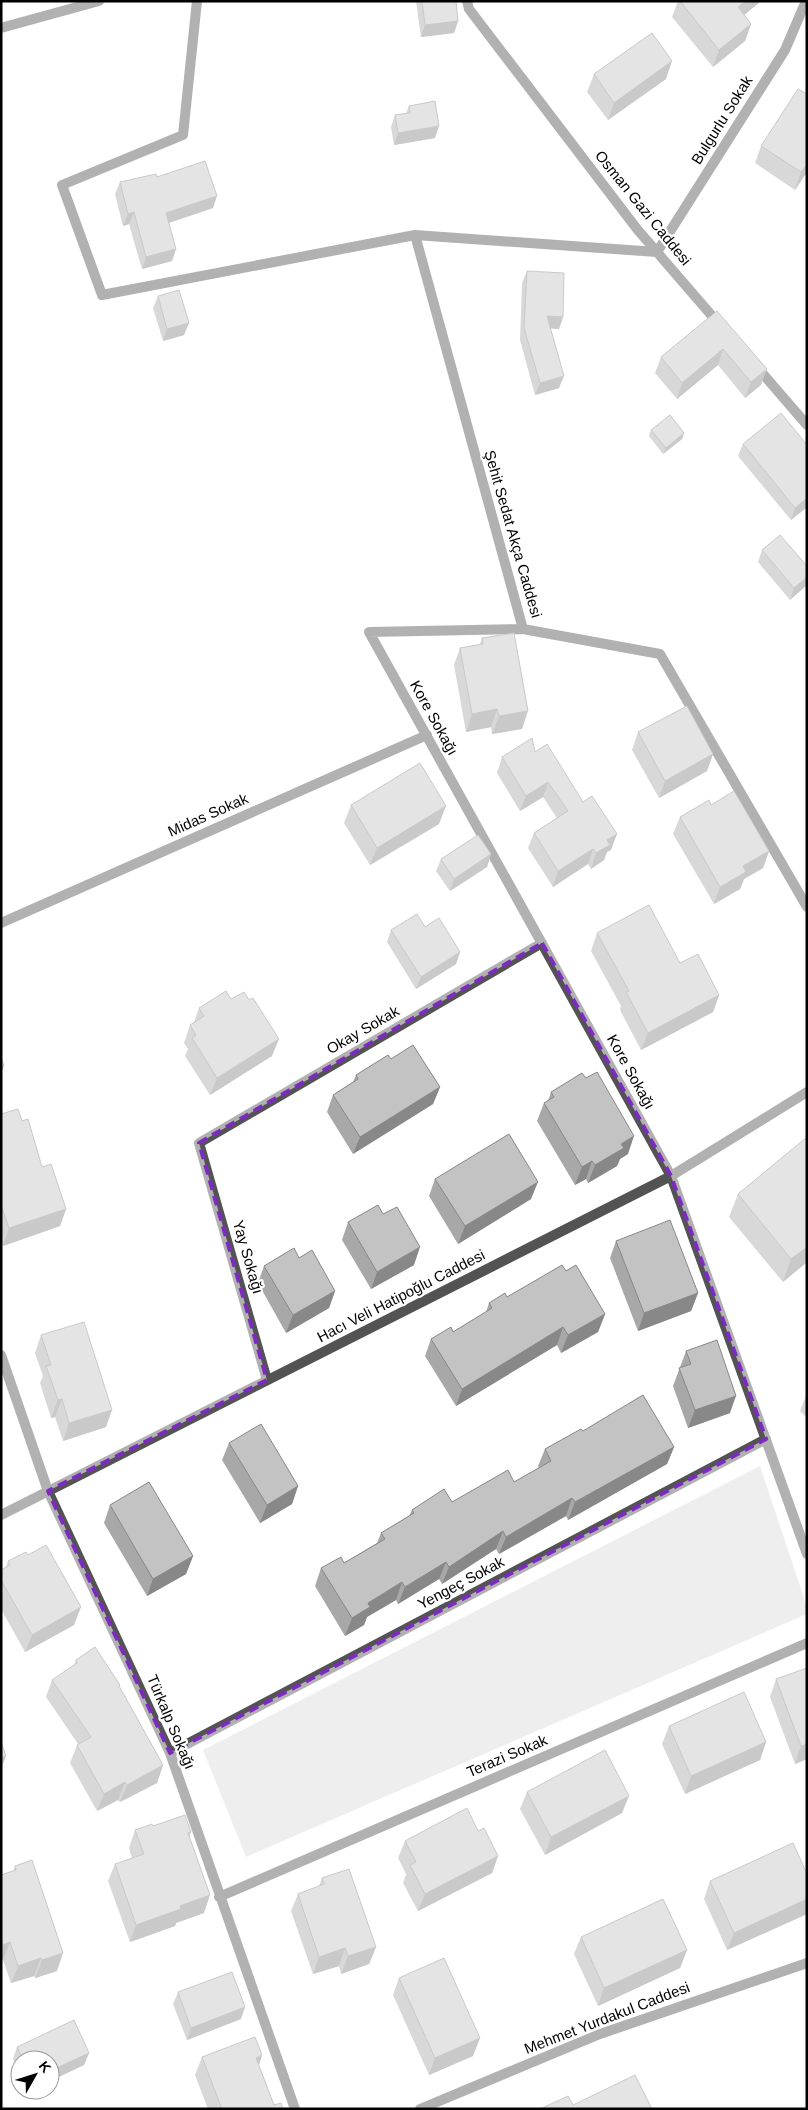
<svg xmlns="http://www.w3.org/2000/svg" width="808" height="2110" viewBox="0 0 808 2110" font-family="Arial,sans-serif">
<rect width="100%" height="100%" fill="#fff"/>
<path fill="#dadada" d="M760 1466 807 1607V1614L246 1857 203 1750Z"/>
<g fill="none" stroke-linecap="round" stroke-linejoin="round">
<path stroke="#535353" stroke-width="10" d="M197 1 183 135 62 185 102 295 415 235 657 252 785 50 806 1
M467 1 469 9 637 229 719 324
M415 235 523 629 660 654 807 907
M757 367 807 425
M523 629 369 632 671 1176 807 1554
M1 923 427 735
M1 1355 48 1491 170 1753 295 2109
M267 1380 199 1143 542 943
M1 1515 671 1176 807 1092
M170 1753 766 1439
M219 1897 807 1643
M420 2109 600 2034 807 1963"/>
<path stroke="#535353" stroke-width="10" d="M1 28 99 1"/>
</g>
<path fill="#a8a8a8" d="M416 1H456L458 21 454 33 421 37Z
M678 1H761L744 15 751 24 745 41 713 67 672 17Z
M594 74 666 79 608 120 587 92Z
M807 94V172L795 190 755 163 761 146Z
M409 106 435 138 394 145 391 127 395 115 406 113Z
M157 177 213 208 169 223 176 249 172 261 142 269 129 224 123 226 115 194 120 182Z
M527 271 563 317 559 329 550 328 559 388 535 395 520 340 522 283Z
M158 296 184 335 163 341 153 308Z
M717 311 761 385 745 398 718 365 677 399 655 373 661 357Z
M651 430 684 433 682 439 663 454 649 436Z
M743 444 807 445V507L791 520 738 456Z
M762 550 807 566 790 600 758 562Z
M482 638 522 729 492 734 491 727 466 732 454 665 460 648 480 644Z
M638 732 713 754 707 771 659 798 632 750Z
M535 752 611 850 607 852 604 860 591 869 588 864 553 887 528 848 534 833 557 818 543 797 520 811 497 773 502 757Z
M351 805 439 824 370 865 344 823Z
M711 805 769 851 763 868 744 879 740 889 714 904 673 834 680 817Z
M491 854 487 867 450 891 436 871 441 859Z
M391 930 460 952 456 964 416 989 387 942Z
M597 933 680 963 719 995 713 1012 641 1050 620 1010 621 1006 591 951Z
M231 999 249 1000 272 1056 210 1095 185 1056 188 1049 184 1043 190 1025 194 1023 199 1008Z
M391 1059 440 1087 433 1104 353 1154 327 1112 333 1095 353 1082 356 1075Z
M551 1092 628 1154 620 1159 617 1166 588 1183 586 1179 575 1185 537 1121 544 1103 548 1101Z
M1 1114 22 1121 42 1167 66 1209 60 1226 3 1246 1 1241Z
M435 1179 531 1199 458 1244 429 1196Z
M738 1194 807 1262 783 1282 729 1217Z
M348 1222 414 1265 371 1289 342 1240Z
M616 1241 698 1293 691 1311 638 1331 610 1258Z
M299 1258 335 1291 329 1308 286 1333 258 1283 264 1266Z
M566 1271 605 1314 598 1332 561 1353 557 1345 456 1406 425 1356 431 1339 453 1332 486 1312 489 1303 507 1297Z
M41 1335 106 1427 63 1441 55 1417 51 1418 40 1383 43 1376 35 1353Z
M686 1351 730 1413 688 1428 673 1386Z
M807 1393V1418L800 1411Z
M583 1431 674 1447 667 1464 568 1520 566 1516 499 1554 496 1549 442 1584 439 1579 398 1604 396 1600 367 1617 364 1625 345 1636 315 1586 321 1568 344 1563 377 1543 381 1533 409 1516 412 1510 452 1502 514 1482 539 1468 538 1466 545 1449Z
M229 1443 298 1486 292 1504 260 1523 222 1460Z
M110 1505 193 1556 186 1574 147 1596 104 1523Z
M28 1555 74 1625 25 1652 1 1609V1570L6 1567 8 1561Z
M76 1660 120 1685V1687L163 1765 157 1783 120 1802 118 1800 97 1811 70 1763 77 1745 78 1744 46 1697 52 1680 74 1665Z
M776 1679 807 1759 795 1764 770 1697Z
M669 1726 766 1742 760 1760 685 1794 662 1744Z
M527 1792 622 1813 545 1855 520 1809Z
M153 1826 191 1832 189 1838 204 1913 176 1923 175 1926 130 1942 108 1881 115 1864 132 1858 129 1848 135 1830Z
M405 1841 498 1856 492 1873 418 1911 403 1883 406 1874 398 1858Z
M15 1866 57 1971 35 1978 34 1976 11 1983 3 1960H1V1875L13 1871Z
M807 1874V1914L727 1950 704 1899 710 1881Z
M322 1878 376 1947 369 1964 341 1974 339 1966 313 1974 291 1911 298 1894 319 1886Z
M581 1937 687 1950 680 1968 598 2006 574 1954Z
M399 1978 473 2056 429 2075 393 1995Z
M178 1992 241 2019 187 2040 173 2004Z
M17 2047 89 2053 84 2065 50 2081V2060H20V2074L13 2059Z
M262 2055 259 2065 274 2105 283 2109H208L195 2075 202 2057Z"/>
<path fill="#888" d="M746 1H761L732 25 738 7Z
M458 21 454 33 421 37 425 25Z
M751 24 745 41 713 67 719 50Z
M672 61 666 79 608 120 614 103Z
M439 126 435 138 394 145 398 133Z
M807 164V172L795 190 801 172Z
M217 196 213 208 162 225 166 213Z
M134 212 129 224 123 226 128 214Z
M176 249 172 261 142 269 146 257Z
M547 316 563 317 559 329 542 328Z
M189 323 184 335 163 341 167 329Z
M723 349 718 365 677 399 682 383Z
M767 369 761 385 745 398 751 382Z
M564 376 559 388 535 395 540 383Z
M684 433 682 439 663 454 666 448Z
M807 498V507L791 520 795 508Z
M807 577V585L790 600 794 588Z
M497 709 491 727 466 732 472 714Z
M528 711 522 729 492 734 499 716Z
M713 754 707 771 659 798 665 781Z
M548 782 543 797 520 811 526 796Z
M446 806 439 824 370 865 377 848Z
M617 834 611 850 607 852 604 860 591 869 596 853 607 840Z
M593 849 588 864 553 887 558 871Z
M769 851 763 868 744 879 740 889 714 904 720 887 743 866Z
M491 854 487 867 450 891 454 879Z
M460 952 456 964 416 989 421 977Z
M719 995 713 1012 641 1050 648 1033Z
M279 1039 272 1056 210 1095 217 1078Z
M4 1066 1 1074V1067Z
M440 1087 433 1104 353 1154 360 1137Z
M634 1136 628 1154 620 1159 617 1166 588 1183 595 1165 621 1144Z
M592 1161 586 1179 575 1185 582 1167Z
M538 1182 531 1199 458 1244 465 1226Z
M66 1209 60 1226 3 1246 9 1228Z
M420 1247 414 1265 371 1289 377 1272Z
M807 1247V1262L783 1282 791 1259Z
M335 1291 329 1308 286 1333 293 1315Z
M698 1293 691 1311 638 1331 644 1313Z
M605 1314 598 1332 561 1353 568 1335Z
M563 1327 557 1345 456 1406 462 1389Z
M736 1396 730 1413 688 1428 695 1410Z
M62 1399 55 1417 51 1418 58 1400Z
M112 1410 106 1427 63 1441 69 1423Z
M674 1447 667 1464 568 1520 575 1502Z
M298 1486 292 1504 260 1523 267 1505Z
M572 1498 566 1516 499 1554 506 1537Z
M503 1531 496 1549 442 1584 449 1567Z
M193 1556 186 1574 147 1596 153 1579Z
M446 1562 439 1579 398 1604 405 1587Z
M402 1582 396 1600 367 1617 364 1625 345 1636 352 1618 368 1603Z
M81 1607 74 1625 25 1652 32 1635Z
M766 1742 760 1760 685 1794 691 1776Z
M807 1744V1759L795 1764 801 1746Z
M6 1756 1 1769V1758Z
M163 1765 157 1783 120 1802 127 1785Z
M125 1782 118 1800 97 1811 104 1794Z
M629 1796 622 1813 545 1855 551 1837Z
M498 1856 492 1873 418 1911 425 1894Z
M210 1895 204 1913 176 1923 175 1926 130 1942 136 1925 180 1906Z
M807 1899V1914L727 1950 734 1933Z
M10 1942 3 1960H1V1949L3 1945Z
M376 1947 369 1964 341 1974 348 1956Z
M345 1948 339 1966 313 1974 319 1957Z
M687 1950 680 1968 598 2006 604 1988Z
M63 1953 57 1971 35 1978 42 1960Z
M41 1958 34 1976 11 1983 18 1966Z
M245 2007 241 2019 187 2040 191 2028Z
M480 2038 473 2056 429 2075 435 2058Z
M89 2053 84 2065 50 2081V2071Z
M262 2055 256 2073V2058Z"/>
<path fill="#c3c3c3" stroke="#888" d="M422 1H456L458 21 425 25Z
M680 1H746L738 7 751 24 719 50Z
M652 33 672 61 614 103 594 74Z
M798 89 807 94V164L801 172 761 146Z
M435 101 439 126 398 133 395 115 410 113 409 106Z
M205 161 217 196 166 213 176 249 146 257 134 212 128 214 120 182 156 174 157 177Z
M527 271 564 273 563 317 547 316 564 376 540 383 524 328Z
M179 290 189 323 167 329 158 296Z
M717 311 767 369 751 382 723 349 682 383 661 357Z
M781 413 807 445V498L795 508 743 444Z
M670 415 684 433 666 448 651 430Z
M780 535 807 566V577L794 588 762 550Z
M514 633 528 711 499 716 497 709 472 714 460 648 483 644 482 638Z
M687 706 713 754 665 781 638 732Z
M532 738 535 752 547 744 583 802 592 796 617 834 607 840 610 845 596 853 593 849 558 871 534 833 568 811 548 782 526 796 502 757Z
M420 763 446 806 377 848 351 805Z
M734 791 769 851 743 866 746 872 720 887 680 817 709 800 711 805Z
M478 835 491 854 454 879 441 859Z
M649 905 680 963 698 954 719 995 648 1033 626 992 629 991 597 933Z
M417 914 425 927 439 918 460 952 421 977 391 930Z
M226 991 231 999 244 992 249 1000 253 998 279 1039 217 1078 192 1038 196 1035 190 1025 204 1016 199 1008Z
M413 1045 440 1087 360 1137 333 1095 358 1079 356 1075 388 1055 391 1059Z
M1 1057 4 1066 1 1067Z
M597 1072 634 1136 621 1144 624 1148 595 1165 592 1161 582 1167 544 1103 554 1097 551 1092 582 1073 586 1078Z
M18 1109 22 1121 28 1119 42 1167 51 1164 66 1209 9 1228 1 1205V1114Z
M509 1134 538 1182 465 1226 435 1179Z
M807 1137V1247L791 1259 738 1194Z
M378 1205 383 1214 397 1207 420 1247 377 1272 348 1222Z
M670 1220 698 1293 644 1313 616 1241Z
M294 1248 299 1258 312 1250 335 1291 293 1315 264 1266Z
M562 1265 566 1271 576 1265 605 1314 568 1335 563 1327 462 1389 431 1339 451 1327 453 1332 492 1308 489 1303 505 1293 507 1297Z
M84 1322 112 1410 69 1423 62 1399 58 1400 46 1366 51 1365 41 1335Z
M717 1340 736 1396 695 1410 679 1368 691 1364 686 1351Z
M643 1395 674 1447 575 1502 572 1498 506 1537 503 1531 449 1567 446 1562 405 1587 402 1582 368 1603 370 1607 352 1618 321 1568 341 1557 344 1563 385 1539 381 1533 414 1513 412 1510 444 1489 452 1502 508 1470 514 1482 551 1461 545 1449 581 1429 583 1431Z
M261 1424 298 1486 267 1505 229 1443Z
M149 1482 193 1556 153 1579 110 1505Z
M46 1545 81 1607 32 1635 1 1580V1570L10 1565 8 1561 26 1552 28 1555Z
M95 1647 120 1685 119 1686 163 1765 127 1785 125 1782 104 1794 77 1745 91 1737 52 1680 77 1663 76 1660Z
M807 1668V1744L801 1746 776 1679Z
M744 1692 766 1742 691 1776 669 1726Z
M1 1742 6 1756 1 1758Z
M605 1750 629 1796 551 1837 527 1792Z
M467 1808 478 1831 484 1828 498 1856 425 1894 410 1865 416 1862 405 1841Z
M185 1815 191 1832 188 1833 210 1895 180 1906 181 1909 136 1925 115 1864 144 1854 135 1830 152 1824 153 1826Z
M793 1843 807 1874V1899L734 1933 710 1881Z
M32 1860 63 1953 42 1960 41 1958 18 1966 10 1942 3 1945 1 1940V1875L16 1870 15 1866Z
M349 1869 376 1947 348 1956 345 1948 319 1957 298 1894 324 1884 322 1878Z
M663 1899 687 1950 604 1988 581 1937Z
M444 1958 480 2038 435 2058 399 1978Z
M232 1972 245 2007 191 2028 178 1992Z
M74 2020 89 2053 50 2071V2060H23L17 2047Z
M255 2037 262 2055 256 2058 274 2105 281 2103 283 2109H222L202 2057Z
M635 2075 652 2109H540L568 2096 573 2105Z"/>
<path d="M0 0H808V2110H0ZM542 943 671 1176 766 1439 170 1753 48 1491 267 1380 199 1143Z" fill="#fff" fill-opacity=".55" fill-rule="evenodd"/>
<path fill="none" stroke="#7b2cbf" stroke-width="4" stroke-dasharray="10 6" stroke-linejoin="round" d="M542 943 671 1176 766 1439 170 1753 48 1491 267 1380 199 1143Z"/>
<g text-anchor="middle" stroke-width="4.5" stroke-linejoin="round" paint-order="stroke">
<g font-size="15" fill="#000" stroke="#fff">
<text transform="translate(722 120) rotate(-58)" y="5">Bulgurlu Sokak</text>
<text transform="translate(643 208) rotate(51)" y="5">Osman Gazi Caddesi</text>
<text transform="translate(513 534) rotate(74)" y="5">Şehit Sedat Akça Caddesi</text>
<text transform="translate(434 718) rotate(61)" y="5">Kore Sokağı</text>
<text transform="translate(208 815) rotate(-24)" y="5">Midas Sokak</text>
<text transform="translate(363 1030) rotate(-30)" y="5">Okay Sokak</text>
<text transform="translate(631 1072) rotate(61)" y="5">Kore Sokağı</text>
<text transform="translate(248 1257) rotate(74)" y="5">Yay Sokağı</text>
<text transform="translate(401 1296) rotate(-27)" y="5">Hacı Veli Hatipoğlu Caddesi</text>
<text transform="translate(461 1583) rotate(-28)" y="5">Yengeç Sokak</text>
<text transform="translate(171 1722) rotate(67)" y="5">Türkalp Sokağı</text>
<text transform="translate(507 1756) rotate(-23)" y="5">Terazi Sokak</text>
<text transform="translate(607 2018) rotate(-21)" y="5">Mehmet Yurdakul Caddesi</text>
</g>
</g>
<rect width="808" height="2110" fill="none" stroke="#000000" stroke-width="5"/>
<g transform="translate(35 2075) rotate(51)"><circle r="24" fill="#ffffff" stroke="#999999"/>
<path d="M0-4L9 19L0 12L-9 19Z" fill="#000000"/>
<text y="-8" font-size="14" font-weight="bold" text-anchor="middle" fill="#000000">K</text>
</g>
</svg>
